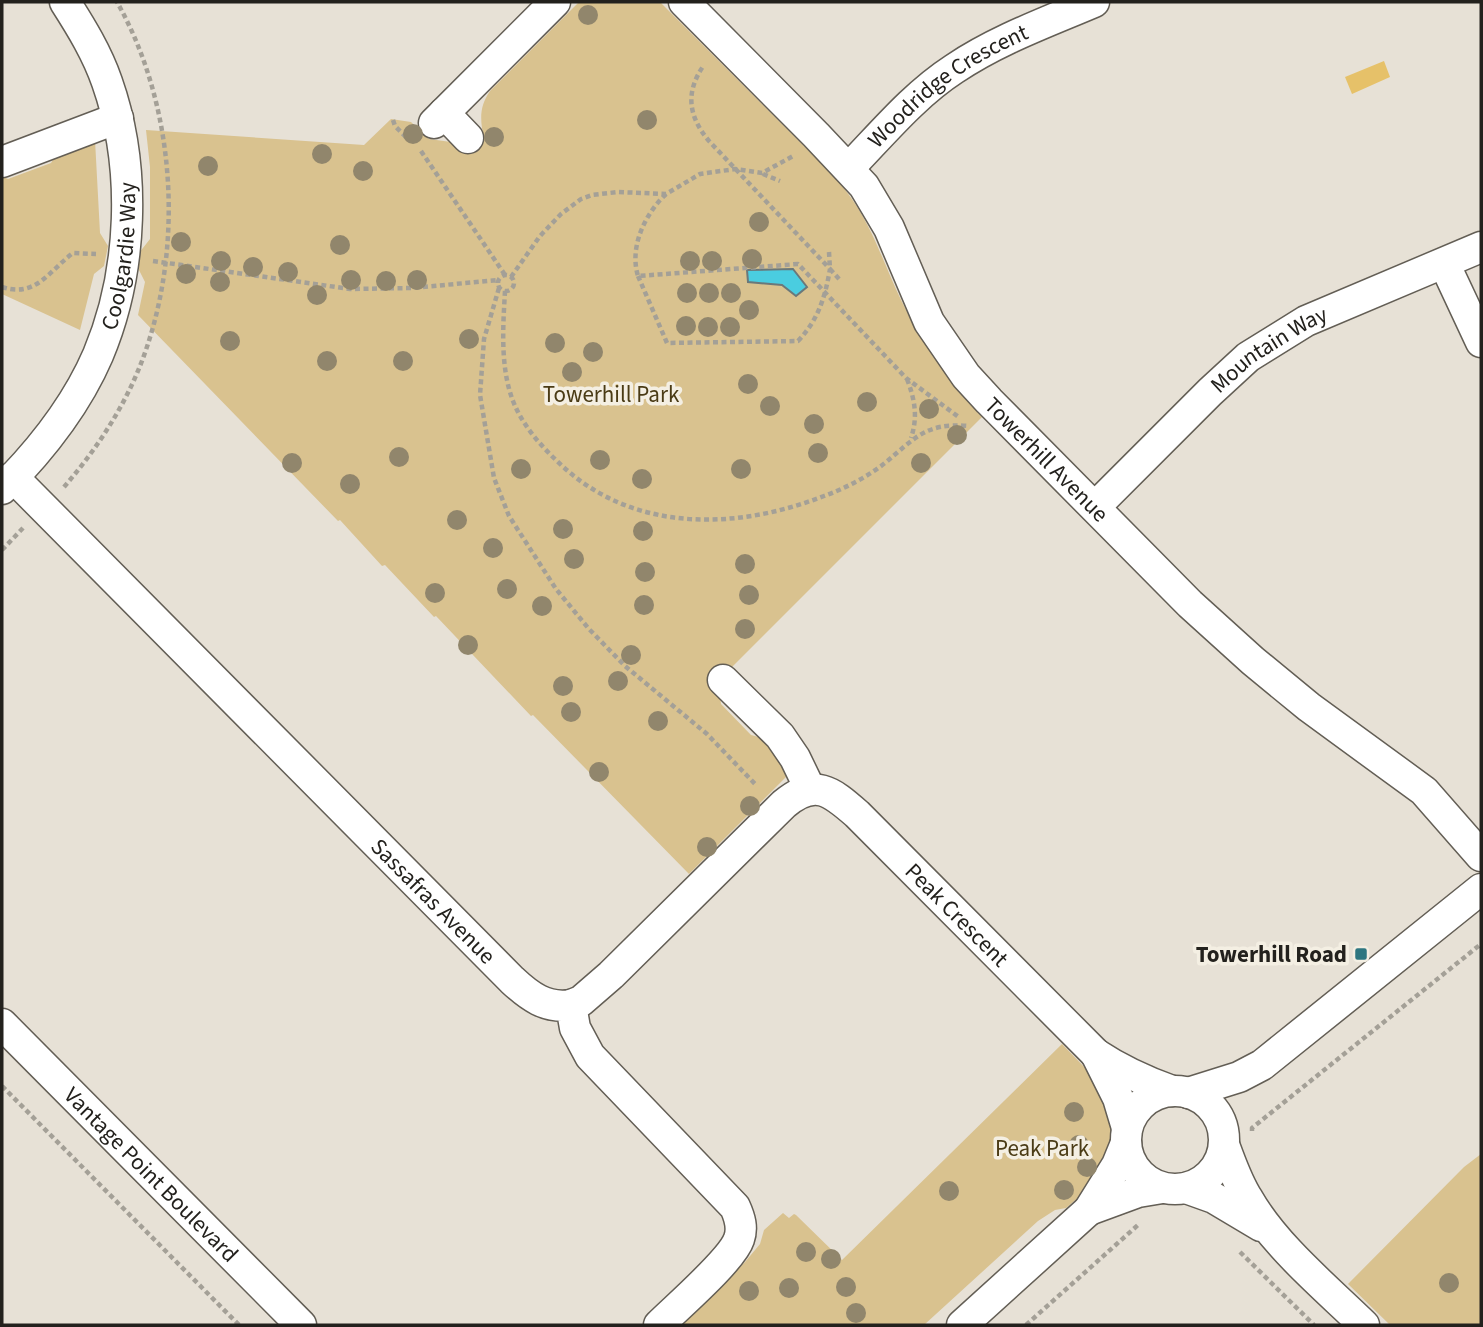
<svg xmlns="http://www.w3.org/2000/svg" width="1483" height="1327" viewBox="0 0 1483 1327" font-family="'Source Sans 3',sans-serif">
<rect width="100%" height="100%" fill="#e7e1d6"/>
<path fill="#d9c28f" d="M579 2H660L832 174C871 217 878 252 902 302 922 344 950 382 982 417L715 684 719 688 721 704 751 735 770 740 783 760 786 777 689 874 533 715 531 716 436 616 434 617 385 565 382 566 340 520 338 521 138 315 145 282 138 268 139 253 150 239V167L146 130 364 145 391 119 411 122 429 139 451 142 469 154 484 139C480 120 479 107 490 91Z
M95 140 100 233 108 246 104 266 94 274 80 330 2 294V176L8 179 51 163 59 150Z
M1062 1044 1090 1073 1112 1121V1144L1109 1155 1086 1191 1066 1208 1055 1210 1038 1221 924 1325H681L745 1262 760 1244 764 1230 783 1213 789 1218 794 1214 796 1215 842 1260Z
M1481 1154V1325H1390L1348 1284 1464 1167Z"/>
<path fill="#e6c169" d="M1384 61 1390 77 1352 94 1345 77Z"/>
<path fill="#4acde0" stroke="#6a787a" stroke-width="2" d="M793 269 807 287 796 296 782 285 748 282 747 270Z"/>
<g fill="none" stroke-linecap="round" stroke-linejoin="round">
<defs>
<g id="minor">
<path id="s1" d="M684 2 816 135 864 186 889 228 929 322 966 376 989 401 1190 604 1253 661 1309 707 1424 791 1481 856"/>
<path d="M444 113 468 138"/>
<path d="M434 123 555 2"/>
<path d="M2 162 118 118"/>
<path id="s2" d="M849 168C882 134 914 95 954 69 997 40 1047 22 1094 2"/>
<path d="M1445 265 1481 342"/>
<path id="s3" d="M13 477 512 980C529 996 546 1009 571 1005L575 1028 590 1056 735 1207C740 1218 743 1228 739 1239 732 1260 677 1307 659 1325"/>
<path id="s4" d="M2 489C41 450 76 406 98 355 133 272 137 167 107 82 97 53 81 27 65 2"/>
<path id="s5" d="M1095 507 1210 392 1248 357 1306 321 1481 247"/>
<path d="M723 680 780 736 795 758 810 789"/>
<path id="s6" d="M571 1005 581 1001 611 975 784 804C815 778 831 791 857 814L1096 1054C1120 1070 1144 1081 1172 1091"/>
<path id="s7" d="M2 1024 301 1325"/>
<path d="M1096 1054 1118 1098 1127 1128"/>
<circle cx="1175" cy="1140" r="49"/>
<path d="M1188 1093 1239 1077 1262 1065 1481 889"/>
<path d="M1224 1145C1231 1163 1237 1182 1248 1199 1275 1246 1325 1287 1364 1325"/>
<path d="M1186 1188 1214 1198 1261 1226"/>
<path d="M1089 1210 1138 1192 1162 1188"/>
<path d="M962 1325 1089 1210 1117 1165 1126 1143"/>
</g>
</defs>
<use href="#minor" stroke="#635e55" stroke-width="33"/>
<path stroke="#a4a097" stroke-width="4.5" stroke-dasharray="5 3.5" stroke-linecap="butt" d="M393 120 395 126 407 138
M421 151 505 275
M763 174 780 181
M666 194C645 214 629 247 638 276L798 264 906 378 960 418
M829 252 830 269 840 280
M153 261 350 289 412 288 498 280
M498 283a8 8 0 1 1 16 0a8 8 0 1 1-16 0Z
M638 276 667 343 798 341C818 320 825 298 830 269L709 141C688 116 685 92 704 65
M511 277 540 236 561 214 581 199 592 195 618 192 666 194 700 174 735 169 762 173 795 155
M2 287C36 298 49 271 73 253L96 254
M499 288 484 339 480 395 494 478 509 516 556 589 589 629 625 666 707 734 756 785
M505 291C503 327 500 367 513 401 522 424 539 444 557 461 630 533 734 531 824 496 846 488 867 477 885 463 914 439 926 422 968 426
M907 379C915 400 918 417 911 438
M64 487C95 451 122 411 140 366 185 252 177 108 117 2
M2 550 23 528
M2 1086 239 1325
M1252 1131V1128L1481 944
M1240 1252 1314 1325
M1026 1325 1138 1225"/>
<use href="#minor" stroke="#fff" stroke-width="30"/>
</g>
<g fill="#91866c">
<circle cx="588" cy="15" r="10"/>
<circle cx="647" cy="120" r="10"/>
<circle cx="413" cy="134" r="10"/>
<circle cx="494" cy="137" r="10"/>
<circle cx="322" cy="154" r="10"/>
<circle cx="208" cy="166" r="10"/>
<circle cx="363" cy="171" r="10"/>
<circle cx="759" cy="222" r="10"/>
<circle cx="181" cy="242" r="10"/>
<circle cx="340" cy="245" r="10"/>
<circle cx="752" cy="259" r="10"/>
<circle cx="221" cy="261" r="10"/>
<circle cx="690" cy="261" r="10"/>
<circle cx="712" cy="261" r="10"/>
<circle cx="253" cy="267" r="10"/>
<circle cx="288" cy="272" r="10"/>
<circle cx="186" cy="274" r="10"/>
<circle cx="351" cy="280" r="10"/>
<circle cx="417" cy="280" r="10"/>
<circle cx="386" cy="281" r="10"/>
<circle cx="220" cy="282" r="10"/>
<circle cx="687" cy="293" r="10"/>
<circle cx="709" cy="293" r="10"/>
<circle cx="731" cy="293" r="10"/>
<circle cx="317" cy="295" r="10"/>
<circle cx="749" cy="310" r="10"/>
<circle cx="686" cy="326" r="10"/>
<circle cx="708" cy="327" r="10"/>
<circle cx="730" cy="327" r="10"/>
<circle cx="469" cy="339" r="10"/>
<circle cx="230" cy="341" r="10"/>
<circle cx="555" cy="343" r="10"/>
<circle cx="593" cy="352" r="10"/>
<circle cx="327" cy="361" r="10"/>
<circle cx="403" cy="361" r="10"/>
<circle cx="572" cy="372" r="10"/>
<circle cx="748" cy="384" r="10"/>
<circle cx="867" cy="402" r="10"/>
<circle cx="770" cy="406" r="10"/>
<circle cx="929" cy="409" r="10"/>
<circle cx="814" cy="424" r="10"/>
<circle cx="957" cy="435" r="10"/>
<circle cx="818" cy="453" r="10"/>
<circle cx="399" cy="457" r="10"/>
<circle cx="600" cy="460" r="10"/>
<circle cx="292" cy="463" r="10"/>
<circle cx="921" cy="463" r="10"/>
<circle cx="521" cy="469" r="10"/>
<circle cx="741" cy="469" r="10"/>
<circle cx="642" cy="479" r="10"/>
<circle cx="350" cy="484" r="10"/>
<circle cx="457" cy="520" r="10"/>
<circle cx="563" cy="529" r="10"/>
<circle cx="643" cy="531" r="10"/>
<circle cx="493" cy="548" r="10"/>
<circle cx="574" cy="559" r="10"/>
<circle cx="745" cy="564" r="10"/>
<circle cx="645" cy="572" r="10"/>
<circle cx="507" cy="589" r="10"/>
<circle cx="435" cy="593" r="10"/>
<circle cx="749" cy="595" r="10"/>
<circle cx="644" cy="605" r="10"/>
<circle cx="542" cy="606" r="10"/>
<circle cx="745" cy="629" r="10"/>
<circle cx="468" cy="645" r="10"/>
<circle cx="631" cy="655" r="10"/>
<circle cx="618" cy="681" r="10"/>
<circle cx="563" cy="686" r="10"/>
<circle cx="571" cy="712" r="10"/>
<circle cx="658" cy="721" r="10"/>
<circle cx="599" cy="772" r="10"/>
<circle cx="750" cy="806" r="10"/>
<circle cx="707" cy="847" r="10"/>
<circle cx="1074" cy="1112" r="10"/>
<circle cx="1079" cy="1145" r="10"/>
<circle cx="1087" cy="1167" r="10"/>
<circle cx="1064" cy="1190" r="10"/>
<circle cx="949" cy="1191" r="10"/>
<circle cx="806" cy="1252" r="10"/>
<circle cx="831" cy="1259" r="10"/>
<circle cx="1449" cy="1283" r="10"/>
<circle cx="846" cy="1287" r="10"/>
<circle cx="789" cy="1288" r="10"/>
<circle cx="749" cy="1291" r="10"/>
<circle cx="856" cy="1313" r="10"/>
</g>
<rect fill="#2e7680" stroke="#f4efe3" stroke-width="2.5" x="1354" y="947" width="14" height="14" rx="3.5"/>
<g text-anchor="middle" stroke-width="7" stroke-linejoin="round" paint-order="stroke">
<g font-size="23" fill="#23211d" stroke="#f4efe3">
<text dy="8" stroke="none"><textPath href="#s2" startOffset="130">Woodridge Crescent</textPath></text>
<text dy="8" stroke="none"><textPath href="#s4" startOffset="268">Coolgardie Way</textPath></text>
<text dy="8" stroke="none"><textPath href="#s5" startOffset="236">Mountain Way</textPath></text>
<text dy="8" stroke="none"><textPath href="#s1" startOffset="590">Towerhill Avenue</textPath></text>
<text dy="8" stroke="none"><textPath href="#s3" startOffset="597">Sassafras Avenue</textPath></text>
<text dy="8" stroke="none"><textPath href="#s6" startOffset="520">Peak Crescent</textPath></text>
<text dy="8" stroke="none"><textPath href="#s7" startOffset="212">Vantage Point Boulevard</textPath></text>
</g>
<g font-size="23" fill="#4a3b15" stroke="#f4efe3">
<text x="611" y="402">Towerhill Park</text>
<text x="1042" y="1156">Peak Park</text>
</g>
<g font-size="23" font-weight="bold" fill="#23211d" stroke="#f4efe3" text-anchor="end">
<text x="1347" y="962">Towerhill Road</text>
</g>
</g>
<rect width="1483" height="1327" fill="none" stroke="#23211d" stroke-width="7"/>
</svg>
